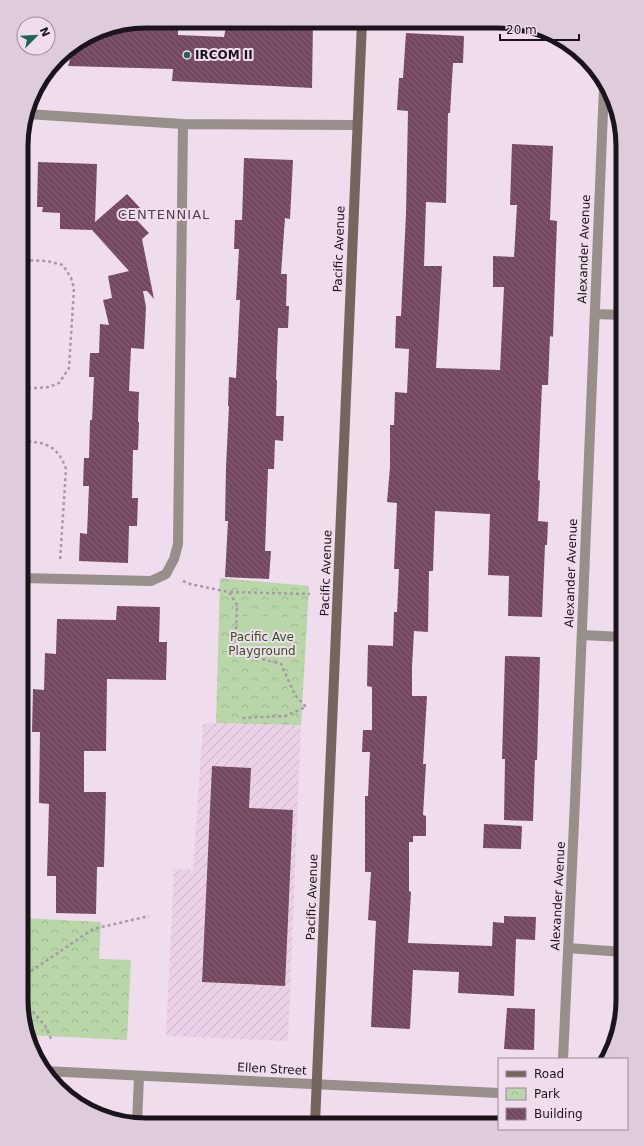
<svg xmlns="http://www.w3.org/2000/svg" width="644" height="1146" viewBox="0 0 644 1146" font-family="'DejaVu Sans',sans-serif">
<defs>
<pattern id="industrial-furrows" width="10" height="10" patternUnits="userSpaceOnUse"><rect width="10" height="10" fill="#ebd1e8"/><path d="M-1 1l2-2M0 10L10 0M9 11l2-2" fill="none" stroke="#c9b3c6"/></pattern>
<pattern id="park-crowns" width="20" height="18" patternUnits="userSpaceOnUse"><rect width="20" height="18" fill="#b9d6a9"/><path d="M2 6a3 3 0 1 1 6 0M12 15a3 3 0 1 1 6 0" fill="none" stroke="#9eb791"/></pattern>
<pattern id="building-back-hatch" width="6" height="6" patternUnits="userSpaceOnUse"><rect width="6" height="6" fill="#754862"/><path d="M-1 5l2 2M0 0l6 6M5-1l2 2" fill="none" stroke="#866478"/></pattern>
</defs>
<rect width="100%" height="100%" fill="#efdced"/>
<path fill="url(#industrial-furrows)" d="M216 723 301 725 288 1041 166 1036 174 869 193 870 203 724Z"/>
<path fill="url(#park-crowns)" d="M220 578 309 586 301 725 216 723Z
M21 918 101 922 99 959 131 960 127 1040 27 1035 21 1000Z
M348 1122 434 1123V1125H348Z"/>
<path fill="#b9d6a9" d="M239 616 289 617 288 651 238 649Z"/>
<path fill="url(#building-back-hatch)" d="M146 21H178V35L224 37 227 22H313L312 88 172 81 173 69 68 66 75 44 98 30Z
M406 33 464 36 463 63H453L450 113H448L446 203 426 202 424 266H442L436 368 500 370 504 287H493V256L514 257 517 205H510L512 144 553 146 550 220 557 221 553 337 550 336 548 385H542L538 480 540 481 538 521 548 522 547 545H545L542 617 508 616 509 576 488 575 490 514 435 511 433 571H429L428 632 414 631 412 667V696H427L423 764H426L423 815 426 816V836H413V842H409V891L411 892 408 943 492 946 493 922 504 923V916L536 917 535 940 516 939 514 996 458 993 459 972 413 970 410 1029 371 1027 376 921 368 920 371 872H365V796H368L370 752H362L363 730H372V687L367 686 368 645 393 646 394 612H397L399 569H394L397 503 387 502 390 467V425H394L395 392 407 393 409 349 395 348 396 316H401L406 214 408 111 397 110 399 78H403Z
M244 158 293 160 290 219 285 218 281 274H287L286 306H289L288 328H278L276 380H277L276 416H284L283 441 275 440 274 469H268L265 551H271L269 579 225 577 228 521H225L226 467 229 406H228L229 377 236 378 240 300H236L239 249H234L235 220H242Z
M38 162 97 164 95 222 127 194 142 210 134 217 149 233 142 239 154 299 147 291H143L146 307 144 349 131 348 129 391 139 392 138 422H139L138 450H133L132 498H138L137 526H129L128 563 79 561 80 533 87 534 89 486H83L84 458H89L90 420H92L94 377H89L90 353H99L100 324 109 325 103 300 112 298 108 276 129 271 92 230 60 229V213L42 212 43 207H37Z
M117 606 160 607 159 642H167L166 680 107 679 106 751H84V792H106L104 867H97L96 914 56 913V876H47L49 804 39 803 40 732H32L33 689 44 690 45 653 56 654 57 619 116 620Z
M505 656 540 657 537 760H535L533 821 504 820 505 759H502Z
M212 766 251 768 249 808 293 810 285 986 202 982Z
M484 824 522 826 521 849 483 848Z
M507 1008 535 1009 534 1050 504 1049Z"/>
<g fill="none" stroke-linecap="round" stroke-linejoin="round">
<path stroke="#a799a6" stroke-width="2.5" stroke-dasharray="3 3" stroke-linecap="butt" d="M22 388H38L49 387 59 383 69 368 74 288 71 278 63 265 47 261 22 260
M22 441C44 442 58 445 66 469L60 561
M183 581 190 584 229 592 237 605 235 652 281 664 295 695 306 707 285 716 240 718
M230 592 310 594
M21 978 93 929 149 916
M21 998 46 1027 52 1041"/>
<path stroke="#988e8a" stroke-width="10" d="M27 114 183 124 357 125
M22 578 151 581 166 574 174 559 178 544 183 124
M137 1124 139 1076"/>
<path stroke="#988e8a" stroke-width="10" d="M595 314 623 315
M582 635 623 637
M568 948 623 952
M563 1059 575 801 604 87
M44 1071 499 1093"/>
<path stroke="#74665f" stroke-width="10" d="M315 1124 362 22"/>
</g>
<circle fill="#236554" stroke="#efdced" stroke-width="1.5" cx="187" cy="55" r="4"/>
<g text-anchor="middle" stroke-width="4" stroke-linejoin="round" paint-order="stroke">
<g font-size="12" font-weight="bold" fill="#1b151b" stroke="#efdced" text-anchor="start">
<text x="195" y="59">IRCOM II</text>
</g>
<g font-size="12" fill="#1b151b" stroke="#efdced">
<text transform="translate(339 249) rotate(-88)" y="4">Pacific Avenue</text>
<text transform="translate(584 249) rotate(-88)" y="4">Alexander Avenue</text>
<text transform="translate(326 573) rotate(-88)" y="4">Pacific Avenue</text>
<text transform="translate(571 573) rotate(-88)" y="4">Alexander Avenue</text>
<text transform="translate(558 896) rotate(-87)" y="4">Alexander Avenue</text>
<text transform="translate(312 897) rotate(-88)" y="4">Pacific Avenue</text>
<text transform="translate(272 1069) rotate(3)" y="4">Ellen Street</text>
</g>
<g font-size="12" fill="#2f5514" stroke="#efdced">
<text x="262" y="641">Pacific Ave<tspan x="262" dy="14">Playground</tspan></text>
</g>
<g font-size="13" letter-spacing="1" fill="#534351" stroke="#efdced">
<text x="164" y="219">CENTENNIAL</text>
</g>
</g>
<path d="M0 0H644V1146H0ZM146 28H498A118 118 0 0 1 616 146V1000A118 118 0 0 1 498 1118H146A118 118 0 0 1 28 1000V146A118 118 0 0 1 146 28Z" fill="#deccdc" fill-rule="evenodd"/>
<path fill="none" stroke="#1b151b" stroke-width="5" d="M146 28H498A118 118 0 0 1 616 146V1000A118 118 0 0 1 498 1118H146A118 118 0 0 1 28 1000V146A118 118 0 0 1 146 28Z"/>
<rect x="498" y="1058" width="130" height="72" fill="#efdced" stroke="#9a8c99"/>
<rect x="506" y="1071" width="20" height="6" fill="#74665f" stroke="#9a8c99"/>
<text x="534" y="1078" font-size="12" fill="#1b151b">Road</text>
<rect x="506" y="1088" width="20" height="12" fill="url(#park-crowns)" stroke="#9a8c99"/>
<text x="534" y="1098" font-size="12" fill="#1b151b">Park</text>
<rect x="506" y="1108" width="20" height="12" fill="url(#building-back-hatch)" stroke="#9a8c99"/>
<text x="534" y="1118" font-size="12" fill="#1b151b">Building</text>
<g transform="translate(36 36) rotate(66)"><circle r="19" fill="#efdced" stroke="#9a8c99"/>
<path d="M0-3L7 15L0 10L-7 15Z" fill="#236554"/>
<text y="-6" font-size="11" font-weight="bold" text-anchor="middle" fill="#1b151b">N</text>
</g>
<path d="M500 34v6h79v-6" fill="none" stroke="#1b151b" stroke-width="2"/>
<text x="506" y="34" font-size="12" fill="#1b151b" stroke="#efdced" stroke-width="3" paint-order="stroke">20 m</text>
</svg>
